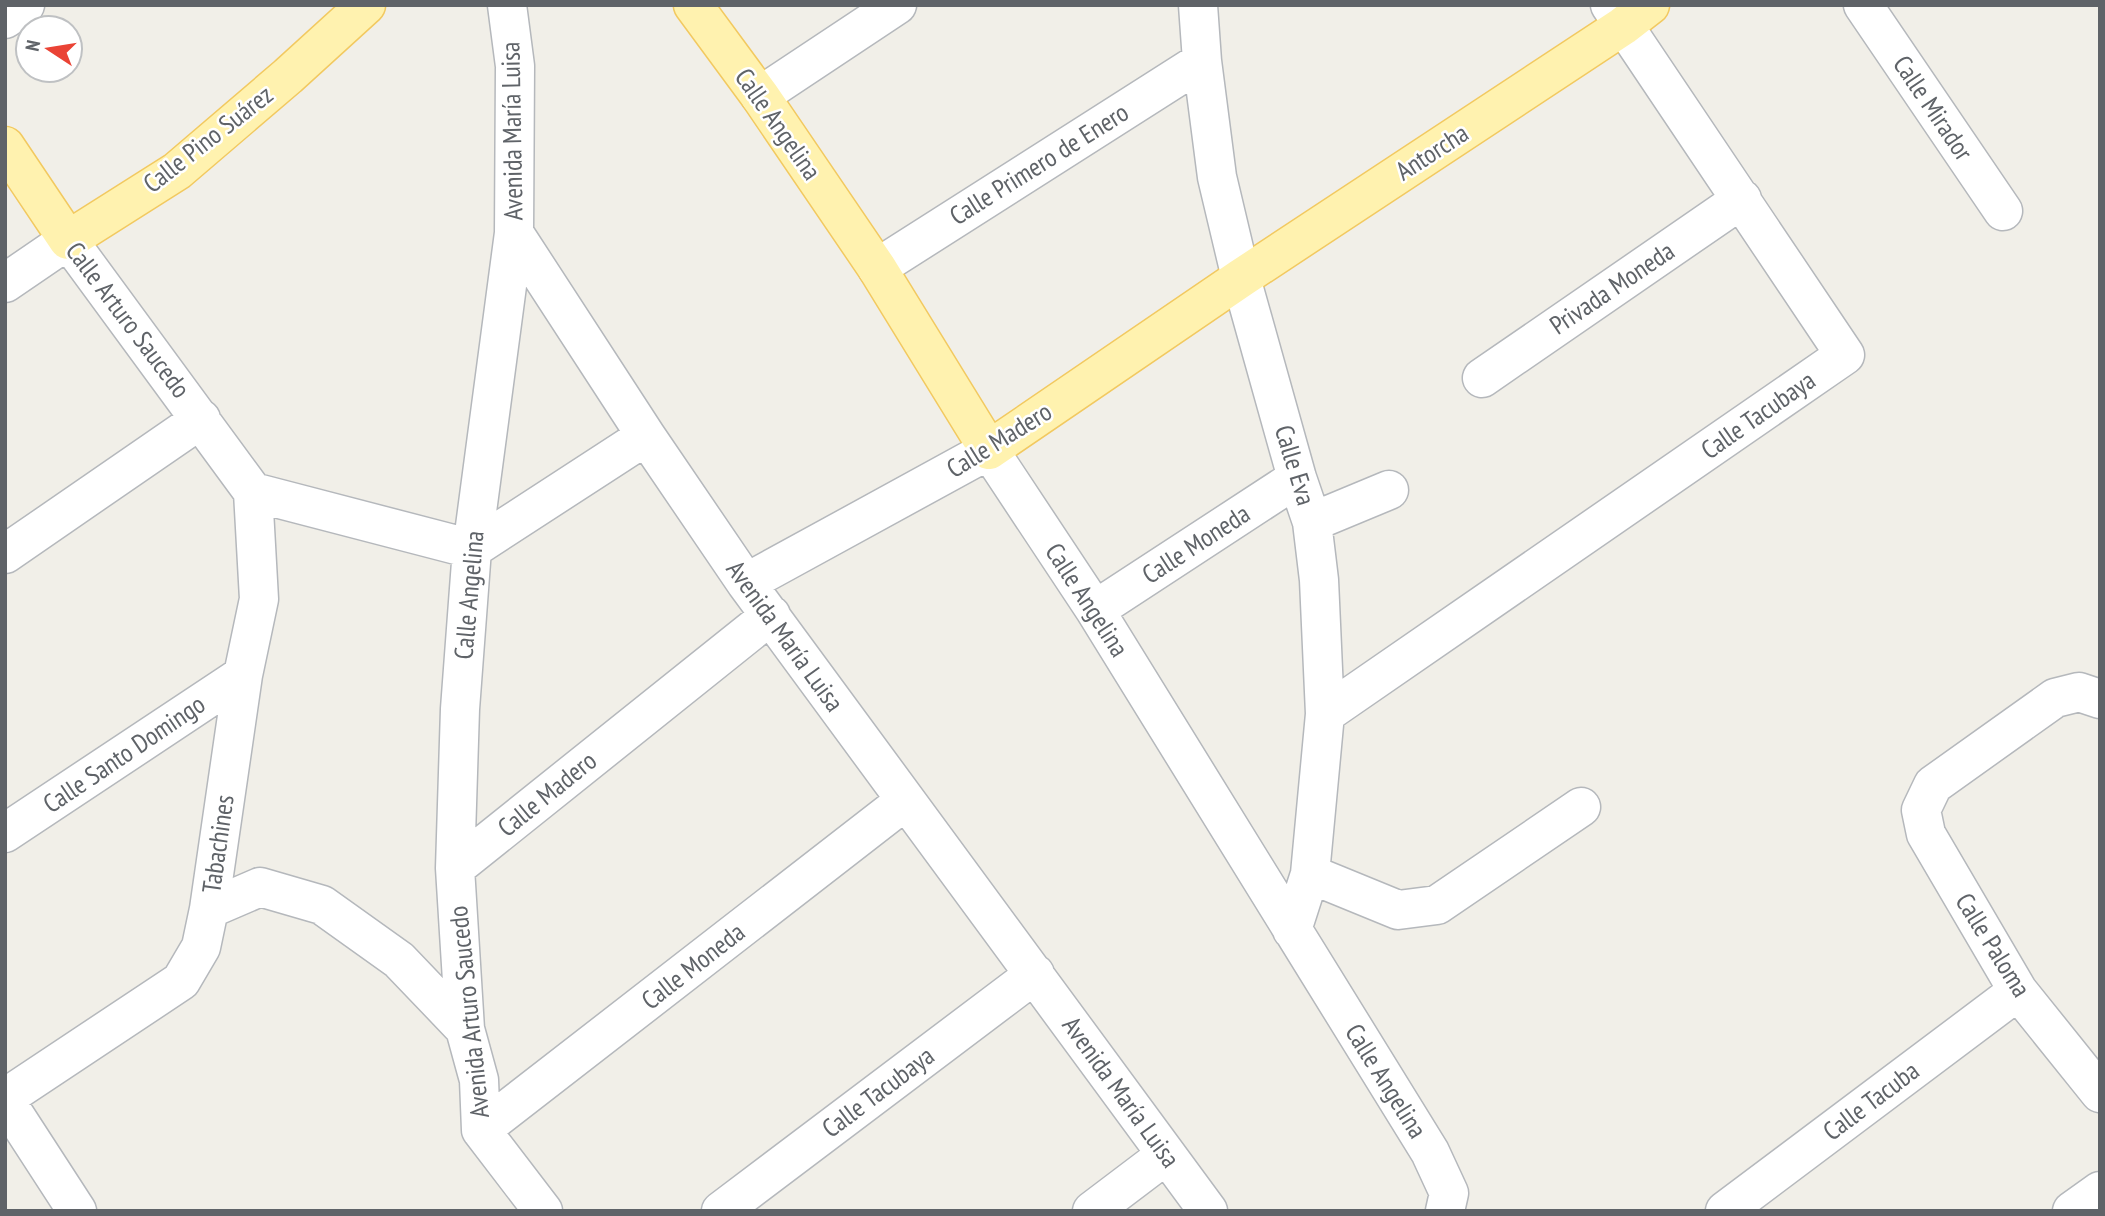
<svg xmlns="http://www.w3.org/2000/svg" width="2105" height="1216" viewBox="0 0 2105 1216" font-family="'PT Sans Narrow',sans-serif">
<rect width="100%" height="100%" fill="#f1efe8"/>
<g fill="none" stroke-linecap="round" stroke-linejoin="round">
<defs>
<path id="minor" d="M507 5 515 66 514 233 646 436 746 583 1208 1211
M1198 5 1202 61 1217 177 1241 278 1297 478 1312 522 1319 580 1325 714 1310 874 1292 930
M1863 5 2003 211
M5 19 25 5
M760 96 897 5
M514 233 472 549 460 709 455 868 465 1029 479 1080 481 1130 543 1211
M877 268 1202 61
M5 283 68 240 253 492
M1482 378 1742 199
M253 492 472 549 646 436
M1312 522 1389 490
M5 554 201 419
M746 583 989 450 1095 610 1430 1152 1449 1193 1445 1211
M1095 610 1297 478
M2100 699 2079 692 2055 698 1933 785 1921 810 1926 834 2018 991 2100 1093
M1325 714 1845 355 1610 5
M5 833 243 675
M455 868 771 615
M1310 874 1398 910 1437 905 1581 807
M209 909 260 887 322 905 399 960 465 1029
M5 1098 181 981 201 947 209 909 243 675 259 599 253 492
M5 1100 77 1211
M481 1130 905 801
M721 1211 1035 974
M1092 1211 1166 1155
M1725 1211 2018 991
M2072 1211 2100 1191"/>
<path id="major" d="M693 5 760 96 877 268 989 450 1241 278 1623 26 1650 5
M5 146 68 240 177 171 288 76 366 5"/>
</defs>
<use href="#minor" stroke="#b5b8bc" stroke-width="41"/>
<use href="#major" stroke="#f2c960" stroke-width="41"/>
<use href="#minor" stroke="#fff" stroke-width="38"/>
<use href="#major" stroke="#fff2af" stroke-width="38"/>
</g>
<g text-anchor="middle" stroke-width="5" stroke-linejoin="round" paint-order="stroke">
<g font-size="26" fill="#5f6368" stroke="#fff">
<text transform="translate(1933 108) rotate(56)" y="9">Calle Mirador</text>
<text transform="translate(778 124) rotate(55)" y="9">Calle Angelina</text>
<text transform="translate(512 131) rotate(-91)" y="9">Avenida María Luisa</text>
<text transform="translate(208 139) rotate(-38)" y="9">Calle Pino Suárez</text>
<text transform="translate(1432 152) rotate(-33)" y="9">Antorcha</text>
<text transform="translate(1039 164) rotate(-32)" y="9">Calle Primero de Enero</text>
<text transform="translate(1612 288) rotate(-34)" y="9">Privada Moneda</text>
<text transform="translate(128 320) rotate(53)" y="9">Calle Arturo Saucedo</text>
<text transform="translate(1758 415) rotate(-35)" y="9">Calle Tacubaya</text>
<text transform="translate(999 440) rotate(-32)" y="9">Calle Madero</text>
<text transform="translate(1295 465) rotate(73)" y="9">Calle Eva</text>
<text transform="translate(1196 544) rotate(-33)" y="9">Calle Moneda</text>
<text transform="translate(469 595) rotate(-85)" y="9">Calle Angelina</text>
<text transform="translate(1087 600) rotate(57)" y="9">Calle Angelina</text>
<text transform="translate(785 636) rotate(54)" y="9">Avenida María Luisa</text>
<text transform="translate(124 754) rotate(-34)" y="9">Calle Santo Domingo</text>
<text transform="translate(547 794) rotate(-39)" y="9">Calle Madero</text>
<text transform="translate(218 844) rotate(-82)" y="9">Tabachines</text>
<text transform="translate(1993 945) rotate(58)" y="9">Calle Paloma</text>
<text transform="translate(693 966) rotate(-38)" y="9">Calle Moneda</text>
<text transform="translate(469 1012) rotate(-96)" y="9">Avenida Arturo Saucedo</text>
<text transform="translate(1386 1081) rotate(58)" y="9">Calle Angelina</text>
<text transform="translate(878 1092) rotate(-37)" y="9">Calle Tacubaya</text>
<text transform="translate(1121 1092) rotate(54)" y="9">Avenida María Luisa</text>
<text transform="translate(1871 1101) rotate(-37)" y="9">Calle Tacuba</text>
</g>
</g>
<rect width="2105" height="1216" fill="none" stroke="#5f6368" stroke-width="14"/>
<g transform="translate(49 49) rotate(282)"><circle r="33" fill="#ffffff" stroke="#bfc1c3" stroke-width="2"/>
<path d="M0-5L12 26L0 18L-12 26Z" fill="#ea4335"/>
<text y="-10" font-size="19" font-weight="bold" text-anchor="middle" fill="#5f6368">N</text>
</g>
</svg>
